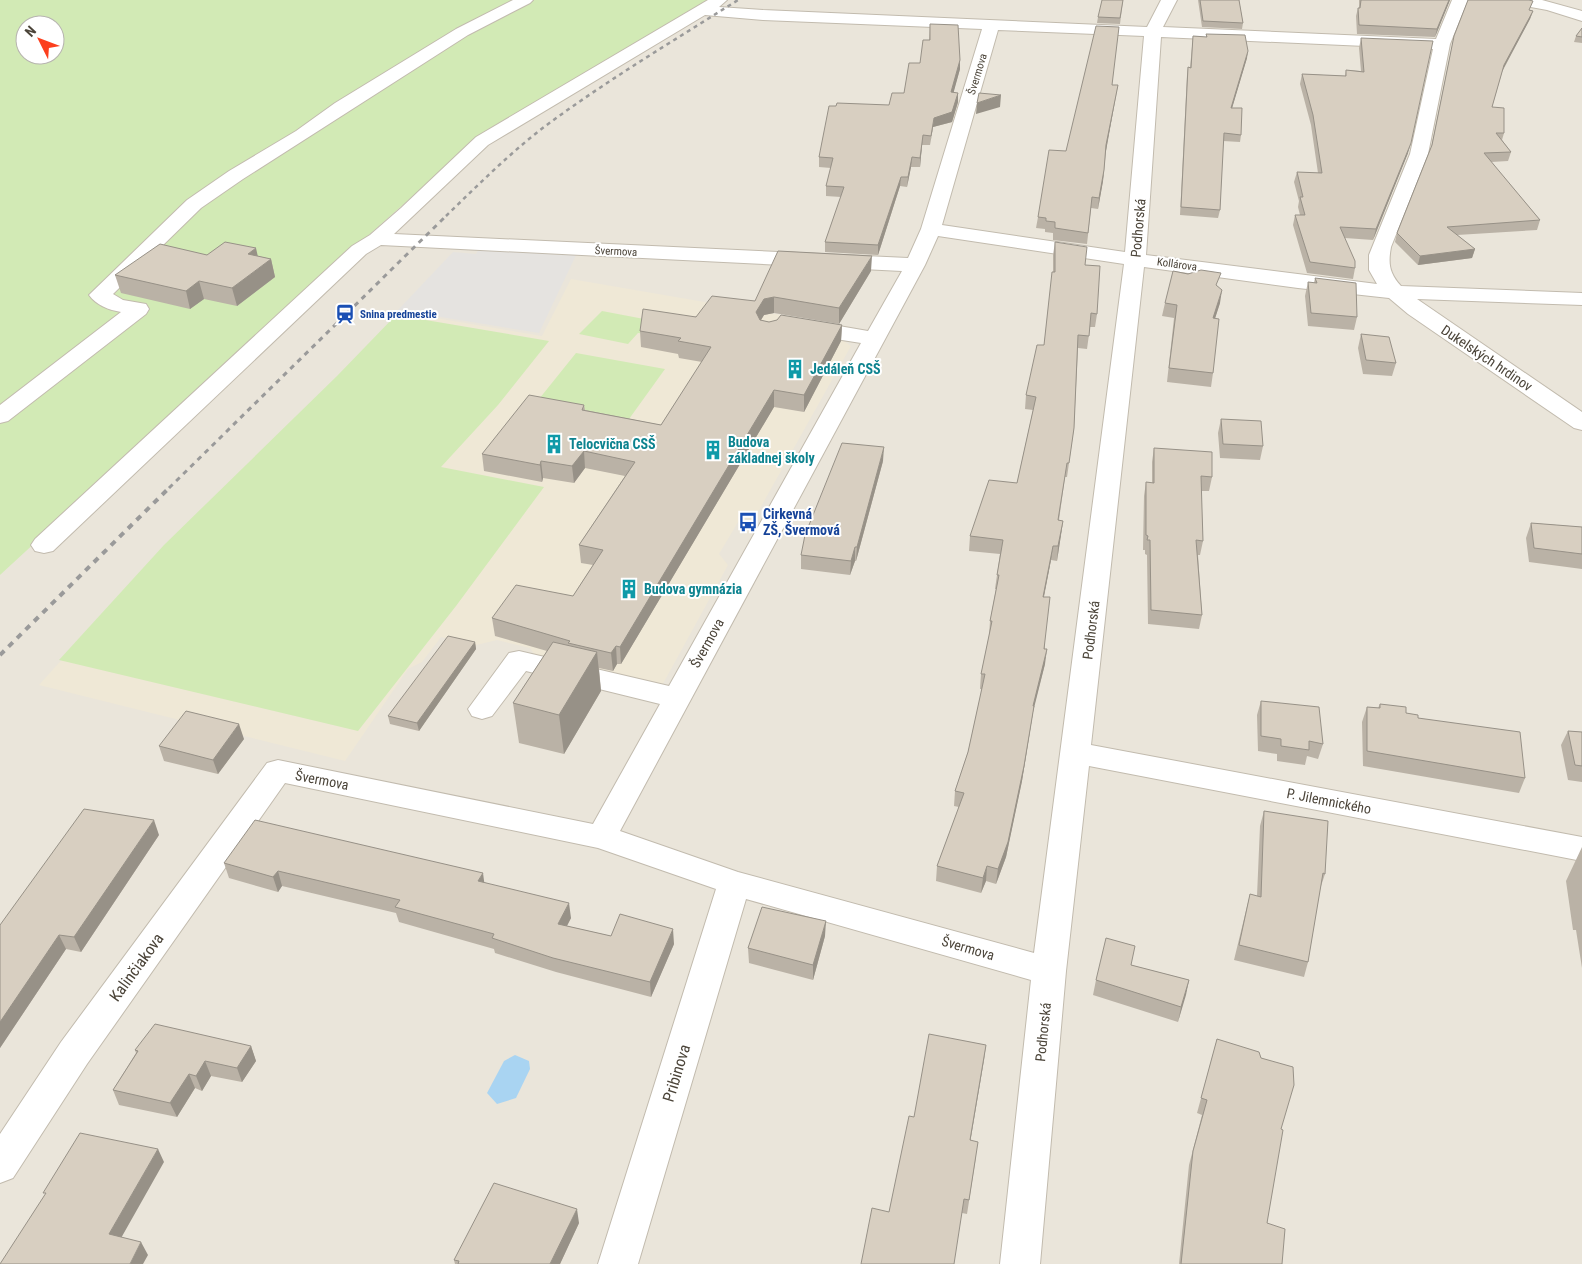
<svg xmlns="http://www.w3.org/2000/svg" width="1582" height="1264" viewBox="0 0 1582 1264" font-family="'Roboto Condensed',sans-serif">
<rect width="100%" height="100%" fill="#f6f3ec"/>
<path fill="#eae5da" d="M512 0H1582V1264H0V327Z"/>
<path fill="#efe8d6" d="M571 279 850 327 843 340 851 346 758 512 741 517 719 554 728 565 659 691 538 660 530 648 497 640 476 645 441 637 422 662 408 669 345 761 39 685 161 550 338 378 400 312 542 336Z"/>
<path fill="#d2eab5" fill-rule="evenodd" d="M0 0H712L484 133 371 233 0 575ZM25 25H55V55H25Z
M602 311 665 323 655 335 638 333 628 344 579 334Z
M396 315 549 341 498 405 441 467 544 487 456 606 358 731 59 660 164 545 337 376Z
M576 353 665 369 624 426 531 409Z"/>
<path fill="#e5e3e0" d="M480 247 578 251 539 333 398 310 453 252 476 254Z"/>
<path fill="#a9d4f2" d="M515 1055 529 1061 530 1069 516 1098 497 1104 487 1093 504 1061Z"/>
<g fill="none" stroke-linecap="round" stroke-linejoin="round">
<defs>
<path id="minor" d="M513 0H533L530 3 468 35 243 179 201 208 113 294 123 300 146 304 149 309 146 314 8 421 0 423V405L121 312C109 310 96 305 89 295L187 200 229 171 296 131 335 103 456 29Z
M708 0H727L719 7 763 10 1147 27 1161 0H1177L1163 27 1436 39 1452 0H1468L1450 44 1428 154 1391 247C1388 263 1389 273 1401 286L1582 293V305L1417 299 1582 412V430L1574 428 1408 314 1389 298 1298 288 1144 267 1091 745 1582 837V861L1089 766 1066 971 1040 1264H1000L1031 980 746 899 638 1264H598L716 889 598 848 285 783 87 1064 13 1178 0 1183V1134L61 1042 267 763 278 760 593 824 660 704 526 671 492 716 482 719 472 716 468 709 509 653 519 651 669 686 861 343 804 334 796 332 793 327 796 322 804 320 868 331 902 271 381 245 366 254 53 551 44 553 35 551 31 545 35 539 352 246 370 235 401 208 476 137ZM705 15 763 20 982 29 921 229 908 258 394 234 488 145ZM998 30 1144 36 1125 252 942 225ZM1161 37 1433 49 1410 154 1369 255V270L1377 284 1146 255ZM938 236 1124 264 1034 953 738 872 620 831 925 265Z
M1507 0H1542L1582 11V21L1547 10 1510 3Z"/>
</defs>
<use href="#minor" stroke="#c2bbae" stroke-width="2"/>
<use href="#minor" fill="#fff" fill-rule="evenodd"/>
<path stroke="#9a9a9a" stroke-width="2.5" stroke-dasharray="4 4" stroke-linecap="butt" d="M446 216C478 185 509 154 544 127 606 81 673 41 738 0"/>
<path stroke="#9a9a9a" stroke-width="3" stroke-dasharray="5 5" stroke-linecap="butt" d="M169 488 447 215"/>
<path stroke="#9a9a9a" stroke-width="4" stroke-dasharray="6 6" stroke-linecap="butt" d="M0 655 170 487"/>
</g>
<path fill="#bab2a6" d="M1123 0 1120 24 1097 23 1098 17Z
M1198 0H1239L1243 23 1242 29 1202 27Z
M1359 0H1450L1435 37 1357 34 1356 16 1358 8H1359Z
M1530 10 1533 11 1530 19 1502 72 1492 107 1504 133 1502 140 1511 152 1508 161 1491 162 1540 220 1537 230 1457 235 1475 249 1472 258 1418 265 1395 242 1397 233 1431 148 1454 36Z
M930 24 960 60V69L953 93H958V102L952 122 933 127 930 145H922L920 167H911L907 187 900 186 878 255 825 252V242L841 197 826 196V186L831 168 819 167V157L836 106 889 105 904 93 920 63 929 40Z
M1582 28V43L1574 42 1576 36Z
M1206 34 1247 58 1232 108 1241 135 1240 142 1223 141 1220 210 1218 218 1180 215 1187 75 1188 67 1190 68 1193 36 1206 37Z
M1361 38 1408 153 1373 240 1345 238 1355 268 1353 279 1307 273 1293 225 1295 215H1300L1298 207 1299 201 1294 182 1297 172 1318 173 1311 125 1300 84 1302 74 1345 76 1346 70 1361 71 1359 48Z
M1112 85H1118L1106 151 1103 181 1098 209 1091 208 1087 244 1053 240V233L1045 232V229L1036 228 1038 217 1066 151Z
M1055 242 1085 265 1097 314 1095 327H1090L1087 349 1078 348 1074 428 1067 477H1065L1059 520 1063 521 1057 561 1051 560 1044 597 1045 664 1034 706 1022 781 1006 857 996 884 986 881 981 893 936 881 937 866 959 807 954 806 955 791 968 752 982 689H980L981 674 989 636 990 621 996 589H995L1000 554 969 551 970 536 1017 483 1033 410 1025 409 1026 395 1044 345 1053 272V255Z
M207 255 258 256 271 259 275 277 237 306 204 299 190 309 121 293 115 275Z
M871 271 839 324 774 313 764 315 761 320 769 322 842 325 841 341 804 412 774 407 621 664H617L613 671 599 668 601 691 564 754 519 743 513 703 547 651 495 636 492 618 573 596 593 565 581 563 579 545 625 476 585 468 574 483 543 478 542 482 484 471 482 454 584 405 585 410 661 425 702 362 679 358 678 354 641 347 640 331Z
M1315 278 1357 317 1354 330 1308 326 1305 296 1308 282 1314 283Z
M1218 286 1220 303 1215 318 1213 373 1211 387 1167 382 1174 318 1162 316 1165 303Z
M1361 334 1396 363 1392 376 1363 374 1358 348Z
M1221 419 1263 446 1260 460 1220 458 1218 433Z
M1154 448 1212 477 1209 491H1201L1203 541 1200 555H1198L1202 615 1199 629 1148 624 1147 555 1145 554V550H1143L1144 496 1146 482 1152 483V462Z
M883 461 856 561H855L850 575 801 569V555Z
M1531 523 1582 527V569L1529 562 1526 538Z
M475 642 476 649 419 731 390 724 388 716Z
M1261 701 1323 744 1318 759 1307 756 1305 765 1277 761V754L1258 751 1257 715Z
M1380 704 1406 713 1418 718 1525 778 1519 793 1363 766 1362 722 1367 707 1378 708Z
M1568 731 1582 732V782L1568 780 1561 745Z
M244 739 218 774 164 761 159 746Z
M1264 811 1325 874 1320 889 1308 962 1304 977 1234 960 1250 894 1257 896 1260 826Z
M159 835 81 952 66 949 0 1048V925Z
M1582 847V968L1576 930H1573L1566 881Z
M224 863 484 882 571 918 567 926 611 936 674 944 651 997 556 972 495 953 494 949 399 922 396 913 282 886 278 892 229 878Z
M825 936 813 980 749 963 748 948Z
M1131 965 1189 980 1178 1022 1093 995 1096 980Z
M1217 1039 1261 1058 1281 1129 1267 1223 1282 1264H1179L1189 1165 1202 1115 1197 1113Z
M986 1045 970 1140 976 1157 967 1214 962 1213 889 1212 914 1117Z
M251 1046 256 1061 242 1082 211 1076 202 1091 195 1088 177 1117 119 1105 113 1090 136 1053 135 1050Z
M579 1223 560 1264H455L454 1260Z"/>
<path fill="#979187" d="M1449 0H1450L1435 37 1437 29Z
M1533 11 1530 19 1501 73 1504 65Z
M1248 51 1247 58 1230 115 1231 108Z
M960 60V69L951 102V92Z
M1118 85 1116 95 1105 156 1106 145Z
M958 93V102L952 122 933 127 930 145 934 118Z
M1001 95 1000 107 976 114 977 103Z
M923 135 922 145 920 167V158Z
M1411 143 1408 153 1373 240 1376 229Z
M912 157 911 167 907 187 908 177Z
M1104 170 1103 181 1098 209 1099 198Z
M901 177 900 186 878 255V245Z
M256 248 260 266 248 254Z
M1475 249 1472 258 1418 265 1420 256Z
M872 256 871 271 839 324V308Z
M271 259 275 277 237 306 232 288Z
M199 281 204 299 190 309 186 291Z
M1222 290 1220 303 1211 331 1213 318Z
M774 297V313L764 315 756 328V312L764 299Z
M842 325 841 341 804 412V395Z
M774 390V407L621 664 620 647Z
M884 447 883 461 856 561 857 547Z
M584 451 585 468 574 483 572 466Z
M541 461 543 478 542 482 540 465Z
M1063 521 1061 535 1057 561 1058 546Z
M1053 546 1051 560 1041 611 1043 597Z
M855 547V561L850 575 851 561Z
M475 642 476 649 419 731 417 723Z
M616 646 617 664 613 671 611 653Z
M1047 649 1045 664 1031 720 1033 706Z
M597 652 601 691 564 754 559 715Z
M1034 706 1022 781 1006 857 996 884 998 869Z
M239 724 244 739 218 774 213 760Z
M154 820 159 835 81 952 74 937Z
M987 866 986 881 981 893 983 878Z
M278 871 282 886 278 892 273 877Z
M483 873 485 888 478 881Z
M569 903 571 918 560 939 558 924Z
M826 921 825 936 813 980V965Z
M673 929 674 944 651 997 650 982Z
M59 935 66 949 0 1048V1022Z
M1189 980 1186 995 1178 1022 1181 1007Z
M986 1045 984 1060 968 1155 970 1140Z
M251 1046 256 1061 242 1082 237 1068Z
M205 1061 211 1076 202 1091 196 1076Z
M189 1074 195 1088 177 1117 170 1103Z
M158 1149 164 1162 116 1247 109 1234Z
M577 1209 579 1223 560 1264H550Z
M141 1242 148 1255 143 1264H130Z"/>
<path fill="#d8cfc1" stroke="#979187" d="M1102 0H1123L1120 18 1098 17Z
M1200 0H1239L1243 23 1203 21Z
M1361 0H1449L1437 29 1359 25 1358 8H1360Z
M1468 0H1529L1533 1 1529 10 1533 11 1504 65 1492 107 1504 108V133H1496L1511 152 1484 153 1540 220 1447 227 1475 249 1420 256 1397 233 1432 145 1454 36Z
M930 24 958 25 960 60 951 92 958 93 952 112 934 118 931 136 923 135 920 158 912 157 908 177H901L878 245 825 242 844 187 826 186 833 158 819 157 829 106H836L837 103 889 105 892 93H904L909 63H920L923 40H930Z
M1096 26 1119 27 1112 85H1118L1106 145 1104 170 1099 198 1092 197 1088 233 1055 228V222L1046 221V218L1038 217 1049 150 1066 151Z
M1582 28V37L1576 36Z
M1206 34 1245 35 1248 51 1231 108H1242L1241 135 1224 133 1220 210 1181 207 1188 67 1191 68 1193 36 1207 37Z
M1361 38 1433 41 1411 143 1376 229 1340 227 1355 261V268L1310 262 1295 215H1305L1300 197H1303L1297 172 1322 173 1313 115 1302 74 1346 76V70L1364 72Z
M979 93 1001 95 977 103Z
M225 242 256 248 248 254 271 259 232 288 199 281 186 291 115 275 160 244 207 255Z
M1055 242 1087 247 1085 265 1100 266 1097 314 1091 313 1089 336 1078 335 1074 428 1069 463H1067L1058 520 1063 521 1058 546H1053L1043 597H1050L1044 649H1047L1033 706H1034L1024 766 1008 842 998 869 987 866 983 878 937 866 964 793 955 791 968 752 985 674H981L992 621H990L999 575H997L1003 540 970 536 989 480 1017 483 1036 397 1026 395 1037 345H1044L1052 272H1055Z
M778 251 872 256 839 308 774 297 764 299 756 312 760 320 769 322 777 320 781 315 842 325 804 395 774 390 620 647 616 646 611 653 568 643 570 641 492 618 516 585 573 596 603 550 579 545 635 462 584 451 572 466 541 461 540 465 482 454 529 395 584 405 582 410 661 425 711 347 678 341 681 338 640 331 643 309 696 317 712 296 755 301Z
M1201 270 1221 273 1216 285 1222 290 1213 318 1219 319 1213 373 1169 368 1177 305 1165 303 1173 271 1188 274Z
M1315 278 1356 283 1357 317 1311 313 1308 282 1317 283Z
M1361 334 1389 337 1396 363 1366 360Z
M1221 419 1261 421 1263 446 1223 444Z
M842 443 884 447 857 547H855L851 561 801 555 805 535Z
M1154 448 1212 452V477L1201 476 1203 541 1196 540 1202 615 1151 610 1150 540H1147L1148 536 1146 535V482L1154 483Z
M1531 523 1582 527V554L1534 548Z
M448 636 475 642 417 723 388 716Z
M553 642 597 652 559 715 513 703Z
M1261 701 1319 707 1323 744 1309 741V750L1281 746V739L1261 736Z
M1380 704 1406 707V713L1418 715V718L1520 732 1525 778 1367 751V707L1380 708Z
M186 711 239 724 213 760 159 746Z
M1568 731 1582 732V766L1575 765Z
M84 809 154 820 74 937 59 935 0 1022V925Z
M1264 811 1328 821 1325 874 1323 873 1308 962 1239 945 1250 894 1261 897Z
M255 820 483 873 478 881 569 903 558 924 611 936 620 914 673 929 650 982 553 958 492 938 494 934 395 907 400 900 278 871 273 877 224 863Z
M762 907 826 921 813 965 748 948Z
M1106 938 1135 946 1131 965 1189 980 1181 1007 1096 980Z
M155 1024 251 1046 237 1068 205 1061 196 1076 189 1074 170 1103 113 1090 138 1051 135 1050Z
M929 1034 986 1045 970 1140 978 1142 969 1200 964 1199 954 1264H861L872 1208 889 1212 909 1116 914 1117Z
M1217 1039 1259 1052 1261 1058 1293 1067 1294 1085 1281 1129 1283 1130 1267 1223 1285 1229 1282 1264H1181L1193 1151 1207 1100 1201 1098Z
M80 1133 158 1149 109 1234 141 1242 130 1264H0L46 1193H43Z
M494 1183 577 1209 550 1264H458L459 1261 454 1260Z"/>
<defs>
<symbol id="station-bare" viewBox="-9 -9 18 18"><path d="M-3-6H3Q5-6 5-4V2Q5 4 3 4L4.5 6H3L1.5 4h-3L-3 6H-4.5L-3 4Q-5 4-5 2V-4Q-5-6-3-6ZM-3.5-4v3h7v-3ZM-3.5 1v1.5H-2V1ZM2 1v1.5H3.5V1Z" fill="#1a4fb4" stroke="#fff" stroke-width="2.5" paint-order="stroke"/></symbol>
<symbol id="building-bare" viewBox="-9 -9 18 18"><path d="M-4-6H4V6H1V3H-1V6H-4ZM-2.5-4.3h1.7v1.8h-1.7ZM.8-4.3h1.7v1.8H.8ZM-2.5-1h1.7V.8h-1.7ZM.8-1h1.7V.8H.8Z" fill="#0f9aa8" stroke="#fff" stroke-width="2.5" paint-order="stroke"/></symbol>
<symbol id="bus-bare" viewBox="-9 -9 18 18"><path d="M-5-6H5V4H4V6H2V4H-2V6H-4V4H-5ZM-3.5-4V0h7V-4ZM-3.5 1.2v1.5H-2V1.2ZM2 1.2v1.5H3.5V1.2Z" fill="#1a4fb4" stroke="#fff" stroke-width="2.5" paint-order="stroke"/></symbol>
</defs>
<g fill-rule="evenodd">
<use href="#station-bare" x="331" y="300" width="28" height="28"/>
<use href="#building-bare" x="781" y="355" width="28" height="28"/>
<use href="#building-bare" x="540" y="430" width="28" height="28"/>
<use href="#building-bare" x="699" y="436" width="28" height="28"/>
<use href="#bus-bare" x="734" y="508" width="28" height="28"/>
<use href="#building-bare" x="615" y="575" width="28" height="28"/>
</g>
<g text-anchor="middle" stroke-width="4" stroke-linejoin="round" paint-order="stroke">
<g font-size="11" fill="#4b4439" stroke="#fff">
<text transform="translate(977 74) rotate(-73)" y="4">Švermova</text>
<text transform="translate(616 251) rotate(3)" y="4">Švermova</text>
<text transform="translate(1177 264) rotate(8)" y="4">Kollárova</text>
</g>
<g font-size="11" font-weight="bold" fill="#164399" stroke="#fff" text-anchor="start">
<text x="360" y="318">Snina predmestie</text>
</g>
<g font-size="14" fill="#4b4439" stroke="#fff">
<text transform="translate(1138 228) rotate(-85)" y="5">Podhorská</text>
<text transform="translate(1487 358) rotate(34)" y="5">Dukelských hrdinov</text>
<text transform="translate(1091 630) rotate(-83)" y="5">Podhorská</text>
<text transform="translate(707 643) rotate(-61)" y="5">Švermova</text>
<text transform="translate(322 780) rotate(11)" y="5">Švermova</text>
<text transform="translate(1329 801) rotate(11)" y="5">P. Jilemnického</text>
<text transform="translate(968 948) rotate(16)" y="5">Švermova</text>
<text transform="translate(1043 1032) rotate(-84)" y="5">Podhorská</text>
</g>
<g font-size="14" font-weight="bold" fill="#0d838f" stroke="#fff" text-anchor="start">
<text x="810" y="374">Jedáleň CSŠ</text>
<text x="728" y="447">Budova<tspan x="728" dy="16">základnej školy</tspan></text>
<text x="569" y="449">Telocvična CSŠ</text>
<text x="644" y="594">Budova gymnázia</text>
</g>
<g font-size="14" font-weight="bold" fill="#164399" stroke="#fff" text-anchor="start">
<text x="763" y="519">Cirkevná<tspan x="763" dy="16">ZŠ, Švermová</tspan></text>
</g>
<g font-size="16" fill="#4b4439" stroke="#fff">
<text transform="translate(136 967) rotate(-54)" y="6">Kalinčiakova</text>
<text transform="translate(676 1073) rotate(-73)" y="6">Pribinova</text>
</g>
</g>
<g transform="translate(40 40) rotate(312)"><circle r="24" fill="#ffffff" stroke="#b7b4b0"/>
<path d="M0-4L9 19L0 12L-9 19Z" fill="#fc3f1d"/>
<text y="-8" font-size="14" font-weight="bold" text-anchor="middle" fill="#4b4439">N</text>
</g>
</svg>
